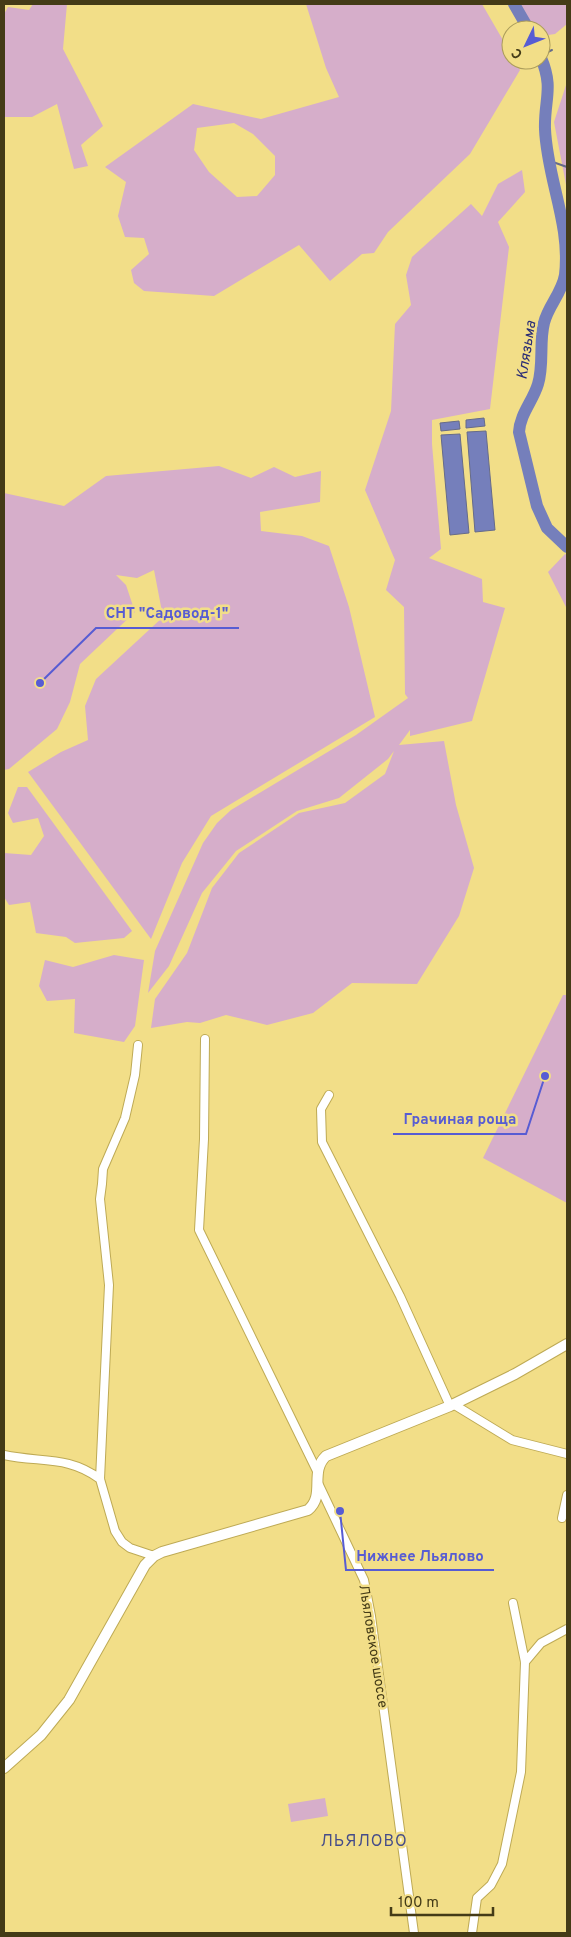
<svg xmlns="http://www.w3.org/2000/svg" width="571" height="1937" viewBox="0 0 571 1937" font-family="Overpass,sans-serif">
<rect width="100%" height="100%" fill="#f2de88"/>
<path fill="#d6aeca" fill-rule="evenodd" d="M33 4H67L63 49 103 126 81 145 88 166 74 169 57 104 32 117H4V14L8 7 29 10Z
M306 4H482L511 54V60H514L520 70 470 154 388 232 374 253 362 254 330 281 299 245 214 296 144 291 134 283 131 270 149 254 144 238 125 237 118 216 126 182 105 167 193 104 261 119 339 97 326 68ZM234 123 253 134 275 156V175L257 196 237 197 209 172 194 150 197 128Z
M518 4H567V24L555 34 541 36V30H533Z
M567 82V190L554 122Z
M522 170 525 192 498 222 509 247 490 409 432 420V444L441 549 429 558 482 579 483 602 505 608 472 721 410 736V730L399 745 444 741 456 805 474 868 459 916 417 984 352 983 313 1013 267 1025 226 1015 200 1023 187 1022 151 1028 155 999 187 953 212 888 239 853 299 813 345 803 385 774 394 751 388 759 339 798 297 811 236 851 202 893 169 966 148 993 155 951 203 843 217 823 231 810 356 735 408 698 405 694 404 607 386 590 395 560 365 490 391 411 395 324 411 305 406 275 412 257 471 204 482 216 498 184Z
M219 466 251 478 274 467 295 477 321 471 320 502 260 512 261 531 302 536 329 546 349 607 375 717 211 816 182 863 151 939 28 772 61 752 88 740 85 706 96 679 163 617 154 570 137 578 116 575 126 585 135 612 80 664 70 702 57 729 9 769 4 770V493L64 506 106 476Z
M565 554 567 555V609L548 572Z
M18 787H27L132 931 124 938 75 943 66 937 36 933 30 902 9 905 4 897V853L31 855 44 836 38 818 13 823 8 813Z
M114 955 144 960 135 1026 124 1042 74 1033 75 999 47 1001 39 986 45 960 73 967Z
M563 995H567V1203L483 1158Z
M325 1798 328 1816 291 1822 288 1804Z"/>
<path fill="#757fbb" stroke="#666b8a" d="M484 418 485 426 466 428V420Z
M459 421 460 429 441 431 440 423Z
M486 431 495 530 475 532 467 432Z
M460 434 469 533 450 535 441 435Z"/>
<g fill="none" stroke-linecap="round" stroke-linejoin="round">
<path stroke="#666b8a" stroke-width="2" d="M541 55 552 50
M550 161 567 167"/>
<path stroke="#757fbb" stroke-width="12" d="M514 4 529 30
M541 58C554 88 544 100 545 129 547 179 571 224 565 275 562 293 548 306 544 323 539 342 544 365 538 384 533 401 520 414 519 432L537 506 547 528 567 547"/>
<defs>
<path id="minor" d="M205 1039 204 1139 199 1230 317 1471
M138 1045 135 1075 125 1118 103 1169 102 1184 100 1199 109 1285 100 1479 115 1531 122 1542 130 1548 154 1556
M329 1095 321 1109 322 1142 400 1296 450 1406
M453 1404 512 1440 567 1454
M4 1455C40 1463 68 1455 100 1479
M318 1483 364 1580 371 1616 414 1933
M562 1518 567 1495
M525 1662 541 1643 567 1629
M472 1933 477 1898 491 1885 502 1864 521 1772 525 1662 513 1603"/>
<path id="tertiary" d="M4 1768 41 1735 69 1700 145 1565 154 1556 162 1552 308 1510C326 1495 309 1472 326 1456L450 1406 515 1374 567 1344"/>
</defs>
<use href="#minor" stroke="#beaa55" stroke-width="10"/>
<use href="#tertiary" stroke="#beaa55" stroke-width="12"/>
<use href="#minor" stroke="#fff" stroke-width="8"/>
<use href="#tertiary" stroke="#fff" stroke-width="10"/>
</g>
<g text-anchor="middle" stroke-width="5" stroke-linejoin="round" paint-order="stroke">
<g font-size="14" fill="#443b17" stroke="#f2de88">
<text transform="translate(374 1646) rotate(81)" y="5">Льяловское шоссе</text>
</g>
<g font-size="15" font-style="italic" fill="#2a2c75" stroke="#f2de88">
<text transform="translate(526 350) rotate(-81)" y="5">Клязьма</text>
</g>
<g font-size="16" letter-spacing="1" fill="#454c89" stroke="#f2de88">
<text x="364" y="1846">ЛЬЯЛОВО</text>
</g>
</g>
<path fill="none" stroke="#575cd3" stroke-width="2" d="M40 683L96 628H239M545 1076L526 1134H393M340 1511L346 1570H494"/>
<g fill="#575cd3" stroke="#f2de88" stroke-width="2">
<circle cx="40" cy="683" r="5"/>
<circle cx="545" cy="1076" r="5"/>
<circle cx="340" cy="1511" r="5"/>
</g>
<g font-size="15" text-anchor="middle" font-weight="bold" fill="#575cd3" stroke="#f2de88" stroke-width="5" stroke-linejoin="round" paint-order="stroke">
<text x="167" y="618">СНТ "Садовод-1"</text>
<text x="460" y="1124">Грачиная роща</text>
<text x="420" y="1561">Нижнее Льялово</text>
</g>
<rect width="571" height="1937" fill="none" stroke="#443b17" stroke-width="10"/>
<g transform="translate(526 45) rotate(227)"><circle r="24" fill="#f2de88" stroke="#ac9d5b"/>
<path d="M0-4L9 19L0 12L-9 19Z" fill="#575cd3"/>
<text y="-8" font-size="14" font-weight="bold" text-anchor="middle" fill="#443b17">С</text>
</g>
<path d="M391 1907v8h102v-8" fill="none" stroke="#443b17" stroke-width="2.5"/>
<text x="398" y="1907" font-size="15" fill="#443b17" stroke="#f2de88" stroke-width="4" paint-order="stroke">100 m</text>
</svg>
